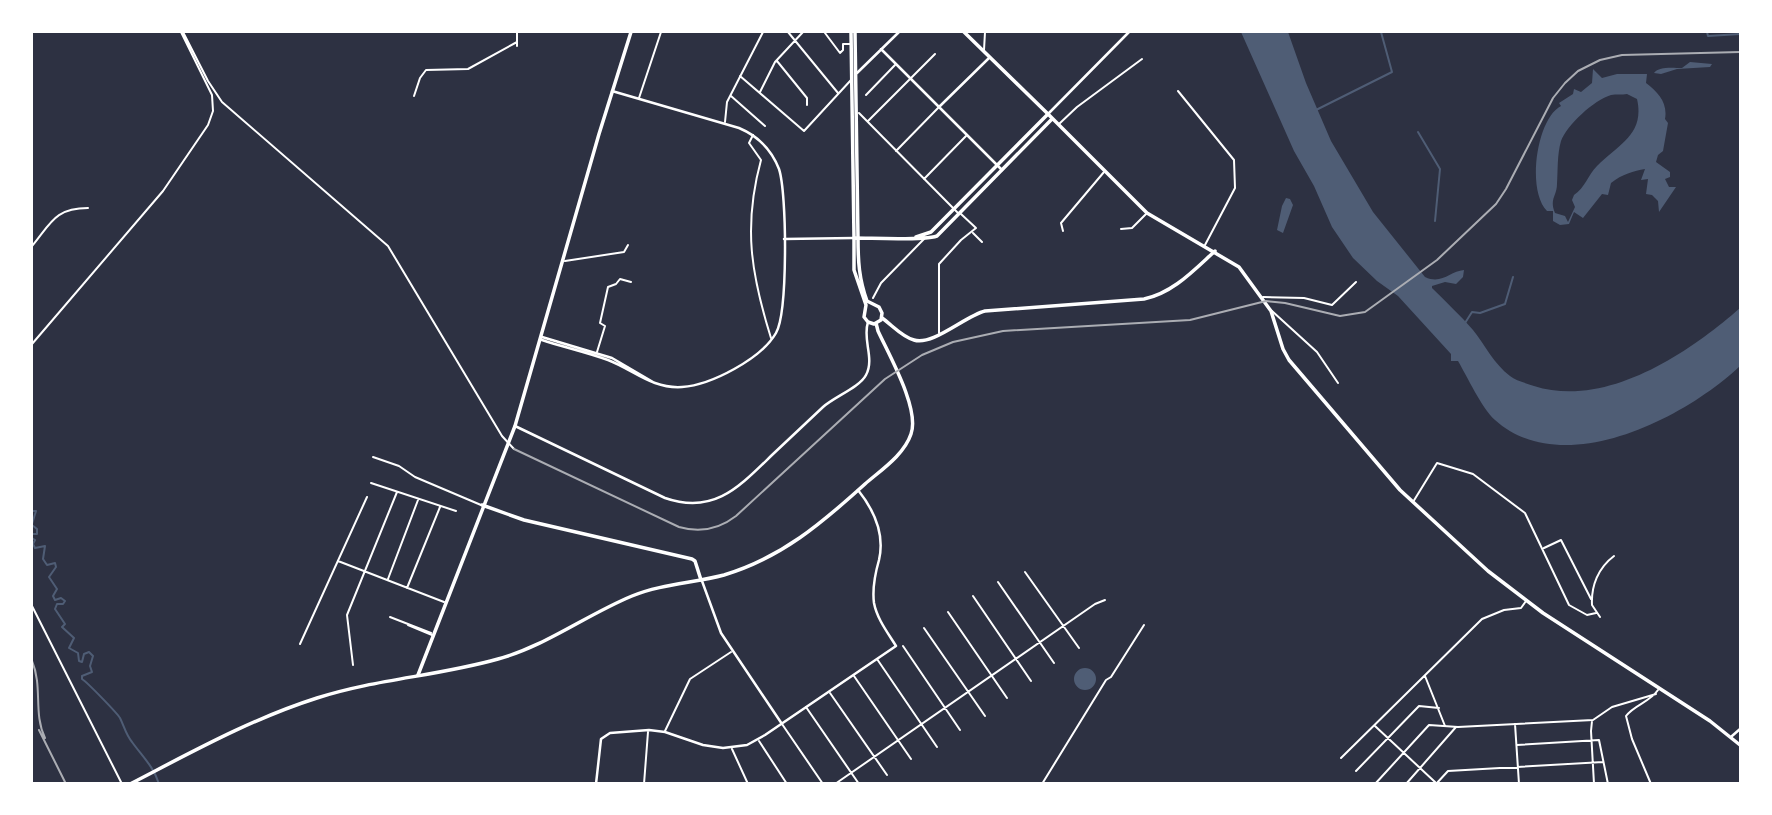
<svg xmlns="http://www.w3.org/2000/svg" width="1772" height="815" viewBox="0 0 1772 815" font-family="Lato,sans-serif">
<rect width="100%" height="100%" fill="#2d3142"/>
<path fill="#4f5d75" fill-rule="evenodd" d="M1241 32H1288L1306 83 1331 141 1373 212 1425 277C1442 285 1450 271 1464 270L1463 277 1456 284 1445 282 1432 286V288C1446 302 1460 315 1473 330 1485 345 1494 364 1510 376 1516 381 1526 383 1534 386 1606 409 1689 353 1740 308V366C1685 418 1563 481 1495 420 1481 407 1468 378 1458 361H1451V354L1398 296 1377 281 1353 258 1332 227 1314 186 1294 151Z
M1690 62 1712 64 1710 67 1677 69 1661 74 1654 73C1659 66 1673 68 1682 68Z
M1593 69 1602 78 1617 74H1647L1646 83C1658 92 1668 103 1665 119L1668 123 1663 151 1658 155 1656 162 1670 172V177L1665 179 1669 187H1676L1659 212 1658 201 1652 195 1646 194 1648 179 1641 180 1645 169C1634 171 1622 174 1611 183L1608 195 1602 194 1583 218 1574 212 1569 224 1560 225 1553 221V211H1547C1526 190 1537 118 1561 106L1559 103 1573 94 1574 89 1581 92 1592 83ZM1627 94 1637 99C1645 134 1619 144 1597 166 1588 175 1585 188 1574 195L1572 200 1575 207 1568 222 1565 216 1555 213C1549 199 1557 196 1557 184 1558 170 1557 155 1561 141 1567 125 1594 100 1611 95 1616 94 1622 95 1627 94Z
M1286 198 1290 199 1293 205 1283 233 1277 230 1282 206Z
M1074 679a11 11 0 1 1 22 0a11 11 0 1 1-22 0Z"/>
<g fill="none" stroke-linecap="round" stroke-linejoin="round">
<path stroke="#4f5d75" stroke-width="2" d="M1707 32 1708 36 1740 34
M1316 110 1392 72 1381 32
M1418 132 1440 169 1435 221
M1465 323 1472 312 1480 313 1505 304 1513 277
M32 511H36L32 524
M32 525 37 529V534H32
M32 538 35 540 33 544 35 548 45 546 43 559 47 565 55 563 56 567 49 577 57 589 53 596 55 600 61 598 65 601 63 604H57L55 609 65 624 62 627 74 638 69 648 78 653 79 661 82 662 84 654 89 652 93 656 90 666 92 672 82 676V679C88 683 117 713 120 718 124 726 126 735 132 742 142 756 154 767 159 784"/>
<path stroke="#fff" stroke-width="2" d="M183 32 208 81 222 102 388 246 502 436 514 449
M517 32V46
M788 32 838 93
M825 33 840 53 843 50V44H850
M984 50 985 32
M777 61 807 98V105
M740 76 804 131 851 80
M1178 91 1234 160 1235 188 1205 245
M760 92 775 62 803 32
M866 95 895 65
M414 96 420 78 426 70 468 69 517 42
M731 96 765 126
M639 98 661 32
M859 113 958 213
M868 121 935 54
M725 122 727 102 763 32
M1059 124 1077 107 1142 59
M753 135 749 143 761 160C743 226 751 274 771 338
M896 151 939 107
M924 179 966 136
M1121 229 1132 228 1146 214
M1063 231 1061 223 1104 172
M973 233 982 242
M32 246C51 223 55 208 88 208
M565 261 624 252 628 245
M1263 297 1304 298 1332 305 1356 282
M873 298 881 283 924 239
M1272 311 1317 352 1338 383
M939 333V264L961 240 976 228 961 214
M32 344 163 191 208 125 213 111 212 95 181 32
M597 352 605 326 600 323 608 287 616 284 620 279 631 282
M373 457 399 466 415 477 481 505
M371 483 456 511
M1413 502 1437 463 1473 474 1525 513 1569 605 1587 615 1596 613
M1544 548 1561 540 1591 599
M338 561 444 602
M1025 572 1079 648
M388 579 418 500
M998 582 1054 663
M407 588 440 507
M973 596 1031 681
M32 606 122 784
M948 612 1007 698
M390 617 431 633
M1600 617 1592 605C1591 586 1598 568 1614 556
M408 625 432 635
M924 628 985 716
M300 644 367 497
M903 646 960 730
M877 659 937 747
M353 665 347 615 397 492
M854 676 911 759
M1425 676 1445 726
M830 693 887 775
M806 707 859 784
M1592 721 1591 731 1594 784
M782 724 823 784
M1515 724 1519 784
M1375 726 1435 782
M665 731 690 679 731 652
M759 741 787 784
M1517 745 1599 740 1608 784
M732 749 748 784
M1341 758 1482 619 1504 610 1521 608 1526 601
M1356 771 1419 706 1439 708
M644 784 648 732
M835 784 1095 604 1105 600
M1042 784 1106 680 1111 677 1144 625
M1375 784 1429 725 1458 727 1593 720 1612 707 1656 694
M1406 784 1456 727
M1436 784 1448 771 1603 762
M1651 784 1632 739 1626 716C1634 705 1650 702 1658 690"/>
<path stroke="#fff" stroke-width="2.5" d="M881 49 1002 170
M857 73 899 32
M939 107 989 58
M1048 114 1129 32
M784 239 854 238
M542 337 612 358 653 382
M542 340C563 347 586 352 608 360 634 370 652 389 682 387 711 385 761 359 776 333 788 312 787 193 779 169 772 151 758 136 739 128L612 91
M515 426 665 498C714 515 739 487 772 455 789 439 806 423 823 407 834 397 860 387 866 375 875 358 862 340 868 322
M702 581 721 633 782 724
M1732 736 1740 729
M596 784 601 739 610 733 649 730 665 732 703 745 723 748 747 745 765 735 896 646C888 633 877 619 874 603 872 588 875 574 879 560 885 534 874 510 858 490"/>
<path stroke="#fff" stroke-width="3.5" d="M851 32 854 238
M855 32 858 238
M964 32 1048 114
M882 318C892 325 902 337 914 340 933 346 965 316 985 311L1144 299C1173 293 1194 270 1215 251
M482 505 524 520 692 559 695 561 701 580
M418 675 515 426 599 134 631 32"/>
<path stroke="#fff" stroke-width="3.5" d="M916 237 931 232 1048 114 1147 213 1239 267 1271 311 1283 349 1289 360 1400 490 1488 571 1543 613 1710 721 1740 745
M858 238C858 261 859 279 867 301L879 307 882 313 881 320 874 324 868 322 864 317 866 305 854 270V238C873 238 922 241 937 236L1052 119
M130 784C192 752 251 719 317 698 376 679 438 676 498 659 546 646 586 615 632 596 661 584 694 583 724 575 781 558 822 523 865 484 881 470 904 455 911 434 920 409 889 355 878 331L876 323"/>
<path stroke="#abadb3" stroke-width="2" d="M514 449 679 527C700 533 718 530 736 516L885 379 922 355 953 342 1003 331 1190 320 1266 301 1285 303 1340 316 1365 312 1437 260 1496 204 1506 189 1553 98 1565 83 1578 71 1600 60 1622 55 1740 52
M32 661C43 687 33 713 45 738
M39 730 66 784"/>
</g>
<rect width="1772" height="815" fill="none" stroke="#ffffff" stroke-width="66"/>
</svg>
